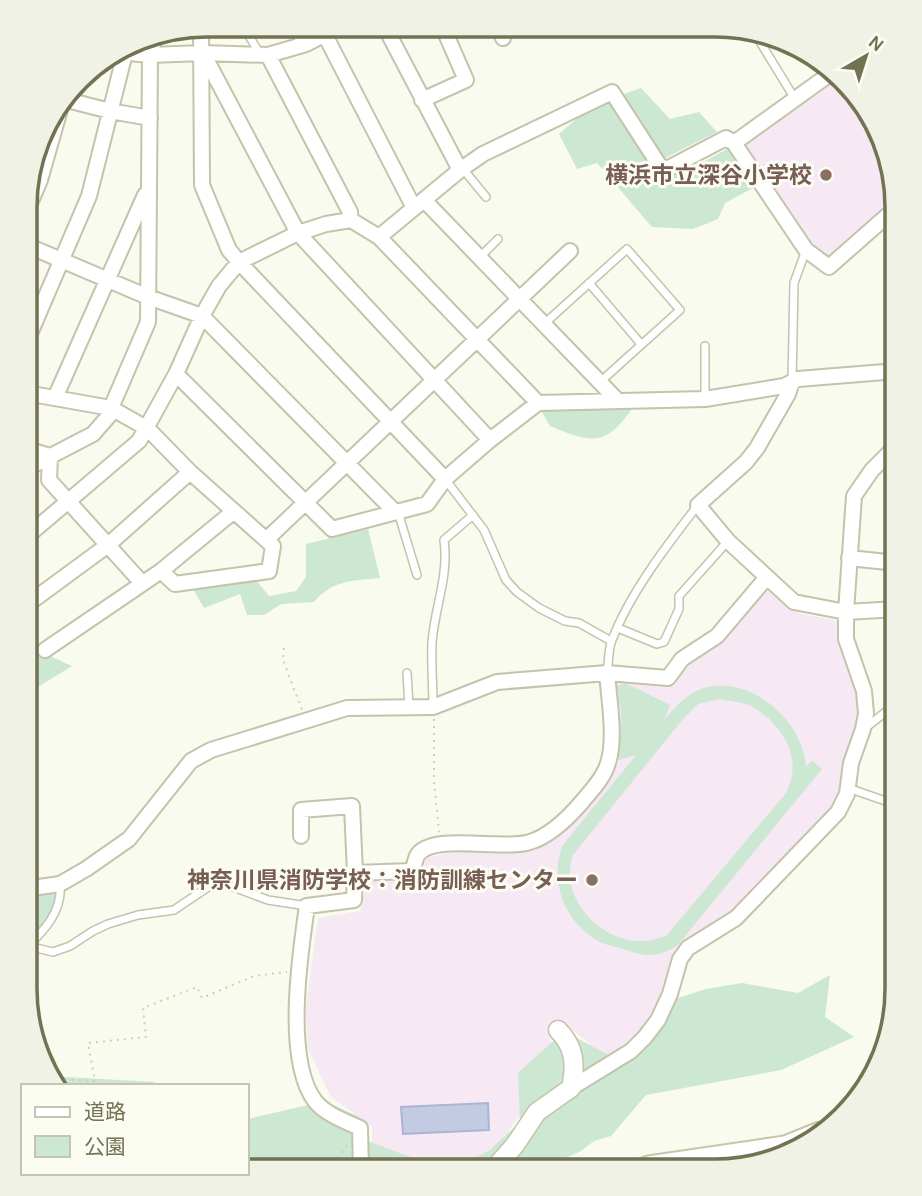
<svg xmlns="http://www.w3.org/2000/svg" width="922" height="1196" viewBox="0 0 922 1196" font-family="Karla,'Noto Sans JP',sans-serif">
<rect width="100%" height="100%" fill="#f8fbed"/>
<path fill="#f7e9f4" d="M837 76 879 126 897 203 833 259 824 258 806 242 743 147 747 140Z
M768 590 798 613 839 621 854 678 860 728 844 775 839 799 830 813 725 920 688 940 663 995 643 1031 618 1053 607 1058 565 1024 550 1041 560 1060 490 1157 464 1171H372V1127L330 1096 307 1046 306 1005 318 918 360 911 367 878 417 881 427 858 465 849 534 851 607 779 619 763 612 681 670 684 684 666 721 641Z"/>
<path fill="#cce7d2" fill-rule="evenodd" d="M641 88 670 119 699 112 717 132 665 158 621 95Z
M609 101 662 178 685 172 729 148 755 187 725 203 718 219 693 229 652 227 597 163 577 169 559 134 582 114Z
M635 404C607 447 593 444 550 426L539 407Z
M368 529 380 578C354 581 333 579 314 602L281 604 264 615H247L240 594 204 608 193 589 256 580 269 596 296 591 306 577V544Z
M25 645 72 666 25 695Z
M625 683 670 705 664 720C676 706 688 692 707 687 753 676 804 723 806 767L812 760 822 769 677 946C671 949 664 953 657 954 645 957 632 952 620 948 612 946 602 944 595 939 563 918 550 882 562 846L636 755 616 761 621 732V710L615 687ZM719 699C729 701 742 702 751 706 783 724 804 759 786 793L667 935C619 960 555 906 573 855L683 719 698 704Z
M61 893 57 908 25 949V896Z
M830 975 825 1017 854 1037 781 1070 646 1095 611 1136 594 1141 581 1151 538 1171H473L459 1166 490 1150 520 1122 518 1073 564 1031 623 1063 657 1005 706 989 742 983 798 993Z
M48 1076 154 1082 155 1086H57Z
M325 1101 359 1117 365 1140 424 1162 421 1171 247 1170V1119Z"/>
<path fill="#c3cbe2" stroke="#abb4d3" stroke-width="2" d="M488 1103 489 1130 403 1134 401 1107Z"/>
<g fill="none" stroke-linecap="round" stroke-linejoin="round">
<defs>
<path id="service" d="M243 25 259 53
M754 32 795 99
M463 169 486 197
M480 257 498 239
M589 283 641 344
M544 324 627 249 680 310 600 382
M705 346V399
M792 382 794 283 806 250
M445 479 484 530 506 580 517 592 539 608 565 621 579 623 611 641
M398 512 417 575
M618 628 657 644 664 642 679 609V596L728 541
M407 673 409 707
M607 673C609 662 608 649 612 640 630 593 667 545 698 505
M433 707C433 685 431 663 432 642 435 606 449 576 444 540L473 515
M864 729 897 703
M848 788 897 805
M28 946 53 952 70 946 93 931 108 924 138 915 174 910 208 887 216 884H225L268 900 307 906
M25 949C44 931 63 911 60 884"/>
<path id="minor" d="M201 25 202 185 229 250 239 262 445 479
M295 25 306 44
M384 25 460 170
M498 25 503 38
M325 35 414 208
M119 52 150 55 203 53 268 55 306 44 343 25
M268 55 350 212 351 220 379 237 538 403
M205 57 298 233 490 440
M422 100 466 80 442 25
M734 143 834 71
M424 200 617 400
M26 213 40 180 63 99 110 111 150 118
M379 237 460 170 483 154 612 92 663 171 726 138 734 143 806 250 829 267 897 207
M26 245 148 297 202 316 395 512
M26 343 89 196 125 53
M176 374 332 529 427 504 445 479 490 440 538 403 705 399 784 386 798 379 897 371
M792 382 788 394 757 448 746 462 698 505 728 541 794 602 846 612 897 609
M26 393 111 408 148 429 190 472 273 546 269 571 175 584 161 571
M55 398 145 195
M111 408 148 322 150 55 156 33
M26 449 50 456 49 480 142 583
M26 469 93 434 114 410
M25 538 139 441 176 374 202 316 219 286 239 262 298 233 326 224 351 220
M267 539 570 251
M849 558 897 563
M25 606 108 545 190 472
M45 650 161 571 234 511
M301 836V810L352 806 355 873
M25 889 60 884 86 869 129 839 191 761 211 750 347 708 433 707 497 682 607 673 668 678 682 659 717 636 767 577
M571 1088 631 1051 645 1037 658 1020 670 994 680 959 688 948 736 918 838 812 847 794 851 763 863 729 866 714 864 691 846 639V612L854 496 872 470 897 445
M361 1170 360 1128C345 1121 325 1114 315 1101 284 1060 300 954 307 906L354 900 355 873 412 871C414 867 415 860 417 856 430 832 504 851 530 842 550 836 568 818 581 803 590 792 604 778 608 763 616 739 609 699 607 673"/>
<path id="tertiary" d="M492 1171 515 1145 537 1112 571 1088C576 1065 575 1047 558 1030"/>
<path id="secondary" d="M636 1171 649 1166 785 1146 820 1132"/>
</defs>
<use href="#service" stroke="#c3c4ab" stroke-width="10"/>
<use href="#minor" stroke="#c3c4ab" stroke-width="18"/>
<use href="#tertiary" stroke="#c3c4ab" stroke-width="21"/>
<use href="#secondary" stroke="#c6c7aa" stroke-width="23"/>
<path stroke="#d2d2aa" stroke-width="2" stroke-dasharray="2 5" stroke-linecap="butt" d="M284 648 283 660 302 710
M434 719V781L439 832
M52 1080 56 1082 61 1079 95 1081 88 1043 146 1037 143 1008 197 987 202 998 254 976 287 972
M330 1170 347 1145"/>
<use href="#service" stroke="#fff" stroke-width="7"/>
<use href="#minor" stroke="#fff" stroke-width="14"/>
<use href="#tertiary" stroke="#fff" stroke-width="18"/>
<use href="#secondary" stroke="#fff" stroke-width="19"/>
</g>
<g fill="#8d6e63" stroke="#fbfdf3" stroke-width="2.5">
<circle cx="826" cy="175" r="7"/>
<circle cx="592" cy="880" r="7"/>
</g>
<g text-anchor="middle" stroke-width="6" stroke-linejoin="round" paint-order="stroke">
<g font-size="23" font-weight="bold" fill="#785e54" stroke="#fbfdf3" text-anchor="end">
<text x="812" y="183">横浜市立深谷小学校</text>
<text x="578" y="888">神奈川県消防学校：消防訓練センター</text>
</g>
</g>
<path d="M0 0H922V1196H0ZM207 37H715A170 170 0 0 1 885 207V989A170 170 0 0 1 715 1159H207A170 170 0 0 1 37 989V207A170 170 0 0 1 207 37Z" fill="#f0f2e6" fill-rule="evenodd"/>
<path fill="none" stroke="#737252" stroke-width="3.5" d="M207 37H715A170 170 0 0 1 885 207V989A170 170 0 0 1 715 1159H207A170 170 0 0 1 37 989V207A170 170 0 0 1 207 37Z"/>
<rect x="21" y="1084" width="228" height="91" fill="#fbfdf3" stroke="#c5c5b3" stroke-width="2"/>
<rect x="35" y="1107" width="35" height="10" fill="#ffffff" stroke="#c5c5b3" stroke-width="2"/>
<text x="84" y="1119" font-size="21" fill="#737252">道路</text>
<rect x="35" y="1136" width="35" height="21" fill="#cce7d2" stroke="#c5c5b3" stroke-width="2"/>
<text x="84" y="1154" font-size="21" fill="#737252">公園</text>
<g transform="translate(866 56) rotate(39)" stroke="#fbfdf3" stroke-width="5" paint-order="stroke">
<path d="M0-5L12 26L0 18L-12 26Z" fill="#737252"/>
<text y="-10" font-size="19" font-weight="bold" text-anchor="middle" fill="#737252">N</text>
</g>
</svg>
